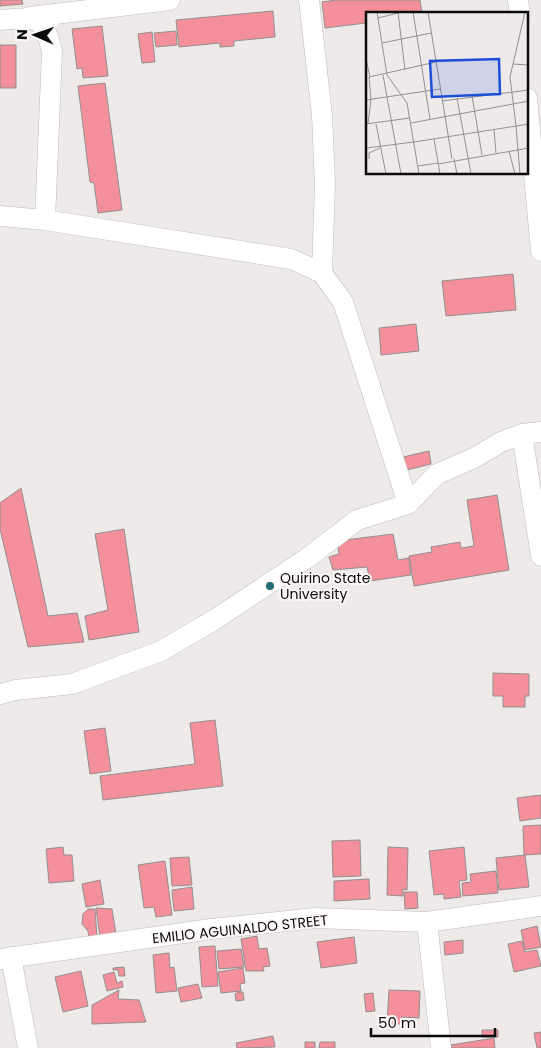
<svg xmlns="http://www.w3.org/2000/svg" width="541" height="1048" viewBox="0 0 541 1048" font-family="Poppins,sans-serif">
<rect width="100%" height="100%" fill="#eeeaea"/>
<path fill="#f3909c" stroke="#938f8f" d="M0 0H22L23 4 0 6Z
M336 0H420L422 14H367V28L366 23 325 28 322 2Z
M273 11 275 37 234 41V46L220 47V43L179 47 176 20Z
M102 26 108 76 83 78 82 68 77 69 72 29Z
M176 31 177 45 156 47 154 33Z
M152 32 155 62 142 63 138 34Z
M0 45H16V88H0Z
M105 83 122 210 98 213 94 183 90 182 78 86Z
M513 274 516 310 446 316 442 281Z
M416 324 419 351 381 355 379 328Z
M429 451 431 464 407 470 403 457Z
M21 488 48 616 77 613 84 642 28 647 0 529V503Z
M497 495 509 570 414 586 409 556 432 552 431 547 460 542 461 548 474 546 467 500Z
M124 529 139 632 89 640 85 616 108 610 95 534Z
M393 534 398 560 409 558 411 575 370 581 367 567 333 570 329 557 339 554 337 541Z
M493 673 529 674V696H525V707H503V696H493Z
M215 720 223 786 103 800 100 776 195 764 190 723Z
M105 728 111 771 90 774 84 731Z
M541 795V818L520 821 517 798Z
M541 825V854L524 855 523 826Z
M360 840 361 876 333 877 332 841Z
M63 847 64 855H72L74 881 49 883 46 849Z
M388 847 408 848 407 890 403 889V896L387 895Z
M464 847 467 880 459 881 461 897 444 899V894L434 895 429 851Z
M525 855 529 887 499 890 496 858Z
M189 857 192 885 172 886 170 858Z
M165 861 172 915 156 917 154 907 144 908 138 865Z
M496 871 498 893 463 896 462 883 471 882 470 874Z
M369 879 370 899 334 901V881Z
M100 880 104 904 86 907 82 884Z
M192 887 194 909 174 911 172 890Z
M404 892H417L418 908 405 909Z
M96 908 112 909 116 934 100 937Z
M88 909H95L97 937 89 938 88 931 82 924 83 914Z
M537 926 541 947 525 950 521 930Z
M257 936 259 949 267 948 270 966 263 967 264 971H246L241 939Z
M354 937 357 963 321 968 317 942Z
M463 940V953L445 955 444 942Z
M522 941 525 952 537 950 541 966 514 972 508 944Z
M215 946 218 986 202 987 199 947Z
M241 949 244 967 219 969 217 951Z
M169 953 170 968 174 967 177 991 156 993 153 955Z
M124 967 125 976H119L118 970H113V968Z
M243 968 245 983 240 984 241 991 221 993 218 972Z
M81 971 88 1006 63 1012 55 977Z
M114 972 117 983 122 981 123 987 107 991 103 975Z
M198 984 202 998 181 1002 178 988Z
M119 990 118 999 139 1000 146 1022 92 1024V1005Z
M389 990 420 991 419 1018 402 1017V1024H387Z
M238 992H243L244 1000 236 1001 235 994Z
M373 993 375 1011 366 1012 364 994Z
M482 1030H498V1037H482Z
M541 1032V1048H537L534 1033Z
M273 1036 275 1047 237 1048 236 1043Z
M494 1038 495 1048H451V1045Z
M305 1042H315V1048H305Z
M320 1042H335V1048H319Z"/>
<g fill="none" stroke-linecap="round" stroke-linejoin="round">
<defs>
<path id="minor" d="M309 0 322 115 325 184 322 273
M518 0 520 14
M30 17 170 0
M0 20C34 17 44 14 52 52L45 220
M527 98 541 251
M0 216 45 220 291 259 322 273 343 302 408 504
M522 434 541 556
M0 694 16 690 72 684 161 651 214 620 306 559 357 520 408 504 437 474 474 458 501 442 522 434 541 432
M427 922 441 1048
M11 957 28 1048
M0 959 211 929 315 918 427 922 541 906"/>
</defs>
<use href="#minor" stroke="#bfbbbb" stroke-width="21"/>
<use href="#minor" stroke="#fff" stroke-width="20"/>
</g>
<circle fill="#236d74" stroke="#fbf7f7" stroke-width="2" cx="270" cy="586" r="5"/>
<g text-anchor="middle" stroke-width="4" stroke-linejoin="round" paint-order="stroke">
<g font-size="14" fill="#0c0b0b" stroke="#fbf7f7" text-anchor="start">
<text x="280" y="583">Quirino State<tspan x="280" dy="16">University</tspan></text>
</g>
<g font-size="14" fill="#0c0b0b" stroke="#fbf7f7">
<text transform="translate(240 929) rotate(-6)" y="5">EMILIO AGUINALDO STREET</text>
</g>
</g>
<g transform="translate(366 12)">
<rect width="162" height="162" fill="#eeeaea"/>
<path fill="none" stroke="#949191" stroke-width="1" d="M11 0 21 63 41 91 53 162M32 0 39 58M47 0 64 107M62 0 86 147M12 6 32 1M16 31 65 21M0 47 4 65M147 52 163 53M17 63 35 162M106 84 116 143M91 86 105 162M0 88 74 77M76 89 163 78M45 111 163 89M0 112 44 106M2 112 5 87 3 65 70 50M10 112 20 162M150 114 154 162M150 114 144 65 159 0M128 118 130 141M68 127 74 162M48 130 163 112M0 136 48 130M143 139 149 162M3 147V141L14 136M88 147 91 162M72 152 163 136M52 154 72 151"/>
<path fill="#1d4ed8" fill-opacity="0.15" stroke="#1d4ed8" stroke-width="2.5" d="M133 47 134 82 66 85 64 49Z"/>
<rect width="162" height="162" fill="none" stroke="#0c0b0b" stroke-width="2.5"/>
</g>
<g transform="translate(35 35) rotate(272)" stroke="#fbf7f7" stroke-width="4" paint-order="stroke">
<path d="M0-4L9 19L0 12L-9 19Z" fill="#0c0b0b"/>
<text y="-8" font-size="14" font-weight="bold" text-anchor="middle" fill="#0c0b0b">N</text>
</g>
<path d="M371 1028v8h124v-8" fill="none" stroke="#0c0b0b" stroke-width="2.5"/>
<text x="378" y="1028" font-size="15" fill="#0c0b0b" stroke="#fbf7f7" stroke-width="4" paint-order="stroke">50 m</text>
</svg>
